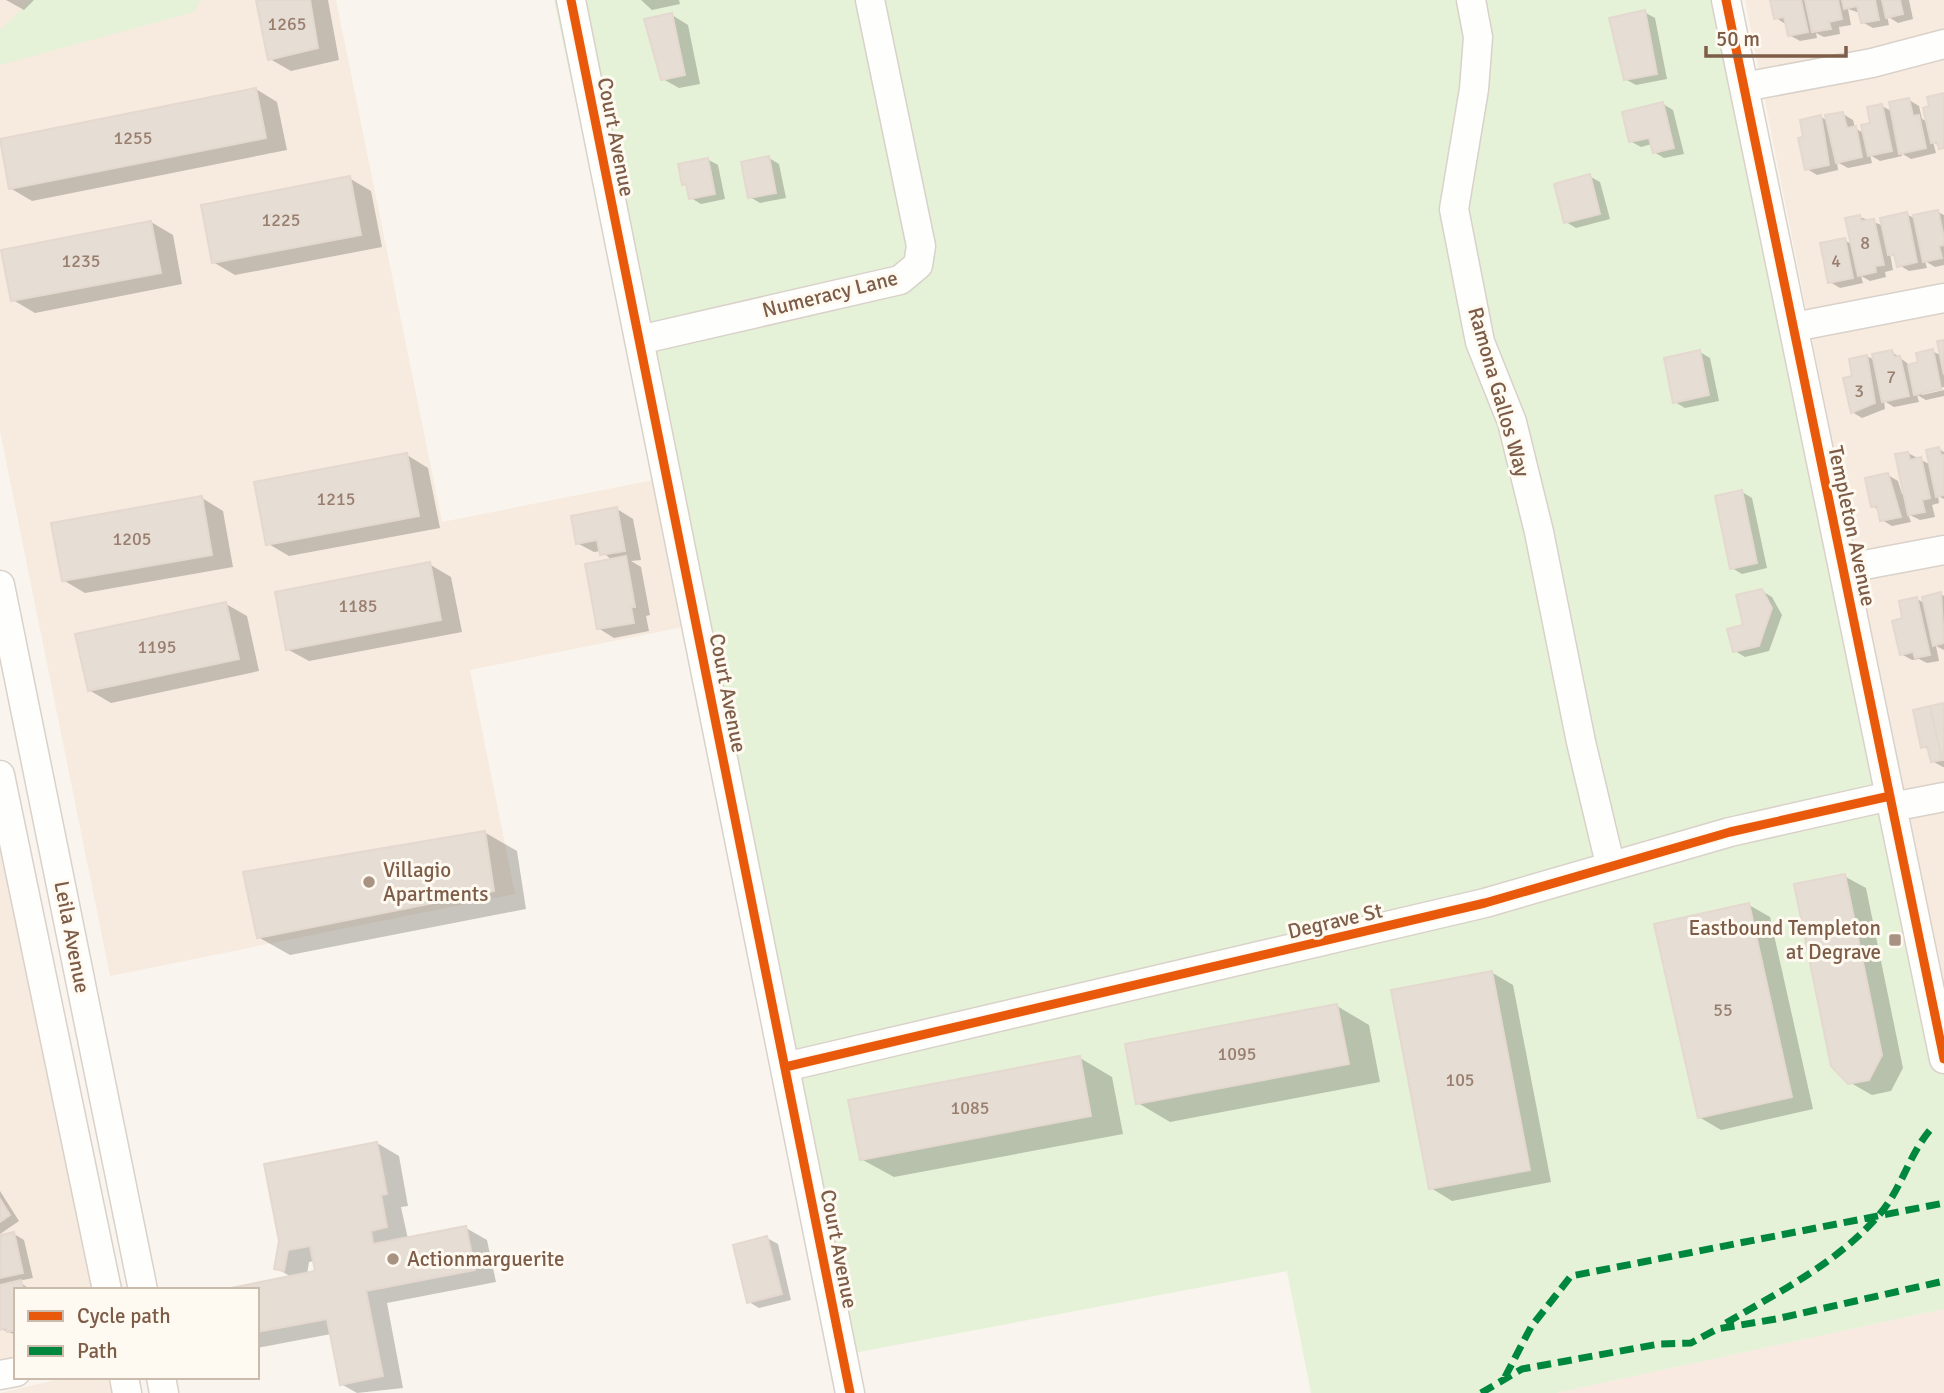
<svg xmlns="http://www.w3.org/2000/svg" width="1944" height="1393" viewBox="0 0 1944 1393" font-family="Signika,sans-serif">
<rect width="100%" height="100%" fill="#f9f5ee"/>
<path fill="#f6ebde" d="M0 0H336L442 522 653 480 683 627 470 670 515 894 110 976 0 431Z
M1745 0H1944V1059L1904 804Z
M0 818 95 1290H16V1358L0 1361Z
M68 1377 107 1378 116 1393H0Z"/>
<path fill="#f9eae1" d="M1944 1309V1393H1556Z"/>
<path fill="#e5f2d7" d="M31 0H201L194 12 0 65V30Z
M554 0H1727L1944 1059V1309L1556 1393H1311L1287 1271 843 1355Z"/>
<path fill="#0003" fill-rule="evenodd" d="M6 0H34L24 10Z
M258 0H328L339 60 291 71 270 59Z
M641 0H679L680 4 652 10Z
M1772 0H1909L1913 19 1898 23 1887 16 1889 25 1873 28 1862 22 1860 13 1848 9 1851 25 1839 27 1840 34 1824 37 1816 33 1817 38 1800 41 1789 35 1787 25 1776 18Z
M1644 12 1655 18 1667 79 1636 85 1625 79Z
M672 15 688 25 700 84 679 88 663 79Z
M256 89 277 102 287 150 32 201 10 188Z
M1944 95V149L1933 142 1936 153 1911 159 1901 153 1902 156 1880 161 1870 155 1872 163 1848 168 1837 162 1838 170 1817 175 1807 169 1805 138 1821 117 1829 122 1843 114 1853 120 1855 128 1865 134 1882 106 1893 112 1909 100 1919 106 1922 119 1928 122 1931 108Z
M1663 104 1673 110 1684 154 1664 158 1654 152 1652 144 1641 147 1630 141Z
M769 158 779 164 786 198 760 203 750 197Z
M707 159 718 165 725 199 701 204 691 198Z
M1589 176 1600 182 1610 219 1576 228 1566 222Z
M349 178 371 191 382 247 235 275 213 262Z
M1938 212 1944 215V265L1935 267 1925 261 1927 268 1909 271 1899 265 1897 258 1890 254 1893 270 1885 272 1886 277 1870 281 1861 276 1863 283 1840 288 1830 282 1844 240 1853 245 1860 217 1884 226 1906 214 1916 219Z
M151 222 173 235 182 284 35 313 13 300Z
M1944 342V387L1922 392V395L1944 390V396L1926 400 1917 395 1919 402 1894 407 1884 401 1885 409 1862 418 1852 412 1854 377 1867 356 1876 361 1892 352 1911 366 1920 364 1932 351 1942 356Z
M1700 352 1710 358 1719 401 1685 408 1675 402Z
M1939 449 1944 452V499L1938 496 1939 503 1932 505 1935 517 1920 520 1908 514 1911 522 1892 526 1882 520 1879 510 1872 506 1888 475 1898 481 1902 494 1905 493 1908 453 1931 465Z
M407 455 428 468 440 528 289 556 267 543Z
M1742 492 1752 498 1767 568 1742 574 1732 568Z
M202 498 223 511 233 567 85 593 63 580Z
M617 509 633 519 641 560 631 561 641 567 650 615 646 616 649 631 614 638 598 628 612 560 601 551 594 552 577 543Z
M429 564 451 577 462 632 309 661 287 649Z
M1762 591 1772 597 1782 615 1769 651 1745 657 1735 651Z
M1941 594 1944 596V650L1936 646 1939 661 1927 663 1919 659 1912 660 1901 654 1904 620 1917 599 1926 604 1924 598Z
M226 604 247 616 259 671 111 703 89 690Z
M1944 705V767H1943L1932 761 1930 751 1923 746Z
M484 832 517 851 526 909 290 955 258 937Z
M1844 876 1866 888 1903 1068 1891 1091 1872 1095 1849 1082Z
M1749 905 1770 917 1813 1109 1721 1130 1699 1117Z
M1491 972 1513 985 1551 1182 1452 1201 1431 1188Z
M1337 1006 1369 1025 1380 1082 1170 1122 1138 1103Z
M1080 1058 1112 1077 1123 1134 894 1177 861 1159Z
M377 1143 399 1156 408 1206 401 1207 408 1239 466 1228 487 1240 496 1282 387 1303 403 1388 357 1393 341 1384 331 1334 257 1348V1290L293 1278 276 1268 281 1241ZM315 1261 317 1273 307 1275 309 1262Z
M0 1191 19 1221 0 1234Z
M14 1234 24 1240 33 1278 18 1281 31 1290H16V1335L1 1329 0 1325V1242Z
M767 1238 778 1244 791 1300 759 1308 749 1302Z"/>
<path fill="#e6ddd5" stroke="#e4d8cf" stroke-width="2" d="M256 0H310L318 48 268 60Z
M1770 0H1801L1808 32 1788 36 1784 17 1774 19Z
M1805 0H1838L1842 19 1829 22 1831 29 1812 32Z
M1842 0H1875L1879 20 1861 23 1857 6 1844 9Z
M1882 0H1900L1903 14 1886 18Z
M1645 10 1657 74 1624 80 1609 18Z
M672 13 685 75 661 80 644 19Z
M256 88 266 138 9 189 0 139Z
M1944 93V148L1939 149 1937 142 1931 143 1923 108 1929 106 1927 97Z
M1909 98 1913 116 1919 115 1926 148 1899 154 1889 102Z
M1663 102 1674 148 1653 153 1649 138 1629 142 1622 112Z
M1882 104 1892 151 1868 156 1861 125 1870 123 1867 107Z
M1843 112 1847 128 1856 126 1862 157 1836 163 1825 115Z
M1821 115 1829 165 1805 170 1798 138 1803 137 1800 120Z
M769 156 776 193 748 198 741 162Z
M708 158 715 194 689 199 686 184 682 185 678 164Z
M1590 174 1600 214 1564 223 1554 184Z
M350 176 361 235 212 263 201 205Z
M1938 210 1944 238V245L1939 246 1942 258 1923 262 1913 215Z
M1907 212 1917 262 1897 267 1894 254 1888 255 1880 218Z
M1860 215 1861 221 1874 219 1884 265 1875 266 1876 272 1858 276 1845 218Z
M151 221 161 273 11 301 1 250Z
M1845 238 1853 278 1828 283 1820 243Z
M1944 340V375L1937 341Z
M1933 349 1941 389 1914 395 1908 365 1918 362 1916 353Z
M1700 350 1709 395 1673 403 1664 358Z
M1892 350 1894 357 1900 356 1909 396 1882 402 1872 354Z
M1867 355 1875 403 1851 413 1843 378 1852 376 1849 359Z
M1939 447 1941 455H1944V495L1936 497 1926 450Z
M1908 452 1910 460 1921 457 1930 498 1922 500 1925 512 1908 515 1895 454Z
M407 453 419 516 266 545 254 482Z
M1888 473 1901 517 1880 521 1877 506 1871 507 1865 478Z
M1742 490 1757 563 1730 569 1715 496Z
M202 496 212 555 62 581 51 523Z
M617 507 625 551 600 555 597 540 576 544 571 516Z
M626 556 635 607H631L634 623 597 629 585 564Z
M430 562 441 620 286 650 275 592Z
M1762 589 1772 608 1759 646 1733 652 1727 629 1743 625 1736 595Z
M1941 592 1944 643 1933 646 1922 597Z
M1917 597 1930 655 1915 658 1913 652 1900 655 1892 621 1902 618 1899 601Z
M226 602 239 659 88 691 75 634Z
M1944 703V760H1942L1930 706Z
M1930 706 1942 760 1931 762 1927 746 1921 748 1913 710Z
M485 831 494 891 257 938 243 872Z
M1845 874 1882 1055 1869 1080 1848 1084 1831 1066 1794 884Z
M1749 903 1792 1097 1698 1118 1654 924Z
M1492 971 1530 1170 1429 1189 1391 990Z
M1337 1004 1349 1064 1136 1104 1125 1044Z
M1080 1056 1091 1116 860 1160 848 1100Z
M377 1142 387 1194 381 1195 387 1227 371 1231 373 1244 466 1226 475 1270 366 1291 383 1376 340 1385 327 1319 257 1332V1290H221L315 1271 310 1246 288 1250 284 1271 274 1269 279 1241 264 1164Z
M0 1199 10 1215 0 1222Z
M14 1232 23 1273 0 1278 1 1235Z
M767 1236 782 1294 747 1303 733 1245Z
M21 1280 23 1290H16V1330L7 1332 6 1328 0 1330V1285Z"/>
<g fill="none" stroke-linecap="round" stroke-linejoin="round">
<defs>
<path id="minor" d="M571 0 850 1393
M1471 0 1478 37 1474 89 1454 209 1480 342 1512 422 1539 532 1581 742 1610 864
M1726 0 1944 1059
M1744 87 1872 63 1944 44
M1794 327 1944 298
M639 340 900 280 918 265 921 246 870 0
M1843 569 1944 550
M0 585 143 1290
M0 775 107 1290
M1892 807 1944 797
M785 1067 1485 903 1730 832 1890 796
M0 1375 16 1372
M124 1377 127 1393
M161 1377 164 1393"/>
</defs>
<use href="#minor" stroke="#d9d1ca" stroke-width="31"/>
<use href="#minor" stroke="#fefefc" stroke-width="28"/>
<path stroke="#00873e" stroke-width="7" stroke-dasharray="14 7" stroke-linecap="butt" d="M1726 1323C1779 1292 1837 1263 1878 1216 1901 1191 1908 1156 1930 1130
M1505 1377 1531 1327 1571 1276 1944 1203
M1481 1393 1522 1369 1659 1344 1691 1343 1717 1329 1776 1319 1944 1281"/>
<defs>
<path id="cycleway" d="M571 0 850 1393
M1726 0 1944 1059
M785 1067 1485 903 1730 832 1890 796"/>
</defs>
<use href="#cycleway" stroke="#fffaf1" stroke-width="13"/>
<use href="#cycleway" stroke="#e8590c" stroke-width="9"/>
</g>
<g fill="#a89282" stroke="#fffaf1" stroke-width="2.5">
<circle cx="369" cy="882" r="7"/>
<rect x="1888" y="933" width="14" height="14" rx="3.5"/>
<circle cx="393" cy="1259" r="7"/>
</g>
<g text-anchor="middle" stroke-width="6" stroke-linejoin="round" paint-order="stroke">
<g font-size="18" fill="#997e6e">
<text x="287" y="30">1265</text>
<text x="133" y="144">1255</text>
<text x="281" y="226">1225</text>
<text x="1865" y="249">8</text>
<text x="81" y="267">1235</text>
<text x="1836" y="267">4</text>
<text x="1891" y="383">7</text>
<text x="1859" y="397">3</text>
<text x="336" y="505">1215</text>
<text x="132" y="545">1205</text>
<text x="358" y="612">1185</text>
<text x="157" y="653">1195</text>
<text x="1723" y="1016">55</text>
<text x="1237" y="1060">1095</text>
<text x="1460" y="1086">105</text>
<text x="970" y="1114">1085</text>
</g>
<g font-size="21" fill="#7d5c48" stroke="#fffaf1">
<text transform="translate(616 137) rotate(79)" y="7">Court Avenue</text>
<text transform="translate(830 294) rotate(-14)" y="7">Numeracy Lane</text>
<text transform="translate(1499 392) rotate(74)" y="7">Ramona Gallos Way</text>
<text transform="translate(1852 526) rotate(78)" y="7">Templeton Avenue</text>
<text transform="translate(728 693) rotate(79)" y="7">Court Avenue</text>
<text transform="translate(1335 921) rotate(-13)" y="7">Degrave St</text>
<text transform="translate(72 937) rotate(79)" y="7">Leila Avenue</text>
<text transform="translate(839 1249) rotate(79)" y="7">Court Avenue</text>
</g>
<g font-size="21" fill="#7d5c48" stroke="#fffaf1" text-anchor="start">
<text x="383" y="877">Villagio<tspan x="383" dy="24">Apartments</tspan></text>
<text x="1881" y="935" text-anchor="end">Eastbound Templeton<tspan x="1881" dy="24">at Degrave</tspan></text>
<text x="407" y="1266">Actionmarguerite</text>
</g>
</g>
<rect x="14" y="1288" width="245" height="91" fill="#fffaf1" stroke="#cbbbad" stroke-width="2"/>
<rect x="28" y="1311" width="35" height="10" fill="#e8590c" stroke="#cbbbad" stroke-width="2"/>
<text x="77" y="1323" font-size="21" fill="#7d5c48">Cycle path</text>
<rect x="28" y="1346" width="35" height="10" fill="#00873e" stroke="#cbbbad" stroke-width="2"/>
<text x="77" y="1358" font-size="21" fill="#7d5c48">Path</text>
<path d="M1706 46v10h140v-10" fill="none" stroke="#7d5c48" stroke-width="3.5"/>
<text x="1716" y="46" font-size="21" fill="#7d5c48" stroke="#fffaf1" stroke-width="5" paint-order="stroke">50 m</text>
</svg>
